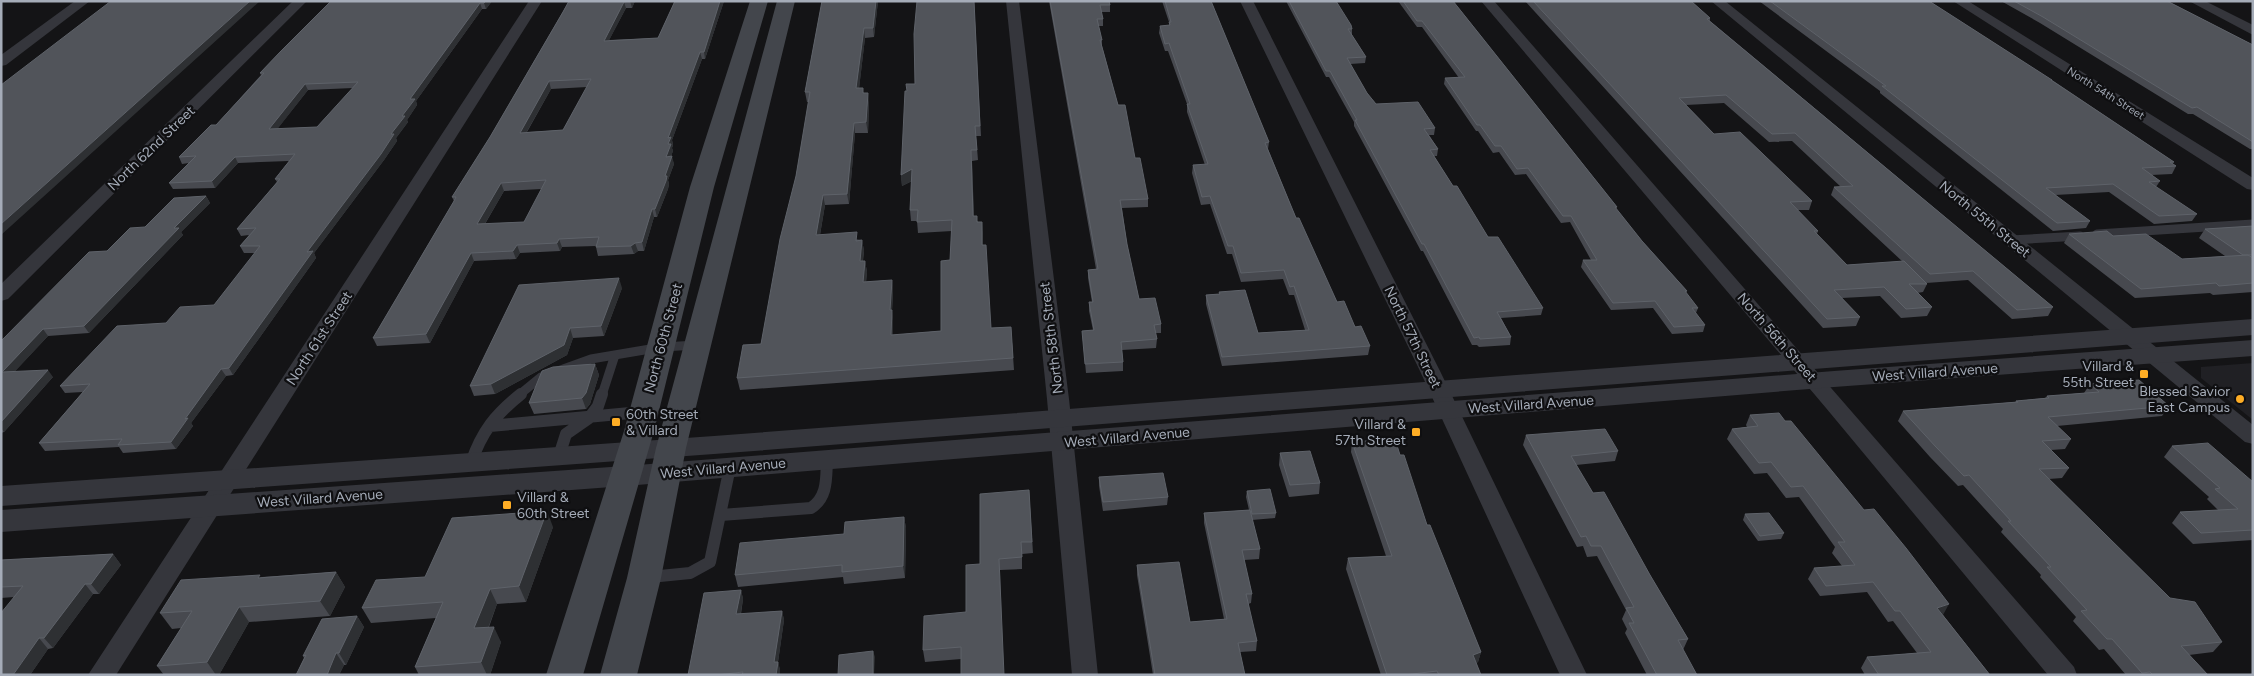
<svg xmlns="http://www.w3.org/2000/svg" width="2254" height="676" viewBox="0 0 2254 676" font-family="Figtree,sans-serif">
<rect width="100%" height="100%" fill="#141416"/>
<path fill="#202024" d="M2253 363V420L2201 378V367Z"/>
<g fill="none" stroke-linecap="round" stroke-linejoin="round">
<path stroke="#35363c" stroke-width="9" d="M2097 234 2253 224
M2011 240 2080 236
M519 395 541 377 591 359 662 347 697 345
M602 395 615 355"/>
<path stroke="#35363c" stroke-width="12" d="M490 426 641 412
M559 456 566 434 589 418 598 406 602 394
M471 463C482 431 495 415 521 394
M721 515 811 508C828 497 826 478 827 460
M650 577 690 573 710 562 730 467"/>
<path fill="#35363c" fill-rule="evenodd" d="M75 1H90L6 65 1 66V55Z
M293 1H307L8 299 1 301V284Z
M529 1H542L116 675H88Z
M1006 1H1019L1069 399 1098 675H1072L1047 399Z
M1240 1H1253L1440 371 1587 675H1560L1420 371Z
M1481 1H1494L2074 667 2077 675H2048L1826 408Z
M1711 1H1725L2253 425V444L2245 442Z
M1953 1H1968L2253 178V190L2247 189Z
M2189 1H2205L2253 25V35Z"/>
<path fill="#35363c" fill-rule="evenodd" d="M2253 319V335L714 454 1 506V486L714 436Z
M2253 340V356L1834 387 625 486 1 532V510L625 466 1834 371Z"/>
<path fill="#43464c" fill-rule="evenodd" d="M750 1H768L714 187 654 431 583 675H546L624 431 690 187Z
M777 1H795L686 448 661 578 637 675H600L627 578 656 448Z"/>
</g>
<path fill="#47494f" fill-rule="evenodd" d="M331 1H492L486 9H482L416 101 417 105 407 120 408 122 396 138 397 141 384 160 314 253 316 258 233 375 226 376 191 423 193 426 176 449 123 453 119 447 45 451 39 443 83 392 65 393 60 386 166 323 214 305 255 253H244L240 246 249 235 241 236 237 229 277 182 275 179 289 161 238 163 215 188 173 189 169 183 189 163 182 164 179 157 216 125 261 75 260 73ZM353 88 317 127 277 129 308 90Z
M569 1H635L632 8H626L609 40 658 38 675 1H724L705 59H702L672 140 673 145 672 148 673 151 671 156 674 164 668 180 669 184 668 189 657 217H654L644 251H638L634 254 598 256 596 247V246L562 247 560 251 520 253 516 259 474 261 430 343 377 346 373 338 454 201 452 197 490 137ZM587 87 563 130 527 132 551 89ZM542 189 524 222 485 224 504 191Z
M822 1H878L874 37 865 38 859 88 864 93 869 103 868 133H855L849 204 825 205 820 235 862 240 864 251 863 261H865L867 272 866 282 892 280 893 291 892 311 893 321V335L941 331 950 260 952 231 918 233 917 221H911L910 210 912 181 902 186 901 175 907 91 915 84 974 1 981 136H976L978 160 972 161 974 216 978 222 983 233V245L991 328 1011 327 1014 370 740 390 737 378 761 344 796 176 809 102H807L805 92Z
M1049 1H1109L1110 5V12H1101L1103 19V26H1098L1102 40V46L1118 105 1148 199V207L1122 208 1127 244 1139 299 1161 324V333H1155L1157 339 1156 348 1122 350 1123 362V371L1086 373 1082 331 1093 330 1089 311V302H1092L1088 278V270L1096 269Z
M1162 1H1211L1269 142 1268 149 1296 218 1337 302 1370 346 1368 355 1222 366 1206 304V295L1219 294V292L1258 333 1305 330 1294 295H1289L1283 279 1241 282 1232 254H1227L1210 204 1201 205 1192 173 1193 165H1205L1187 112V104L1168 51H1165L1159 33 1160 26H1169V22Z
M1286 1H1336L1352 29V35L1366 57 1365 63 1350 64 1367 93 1376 104 1435 128 1434 135H1429L1438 149 1437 156H1434L1453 186 1488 237 1543 308 1541 315 1501 318 1511 337 1510 345 1479 347 1477 345H1472L1423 251H1421L1354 126V122L1329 77H1326Z
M1398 1H1453L1617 207 1616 209 1642 241 1687 291 1686 293 1698 308 1696 313 1705 325 1703 332 1672 334 1653 308 1611 310 1581 267 1583 260H1591L1570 222 1561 223 1526 174 1515 175 1499 152 1493 153 1478 131H1476L1444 84 1445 78H1459L1422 27H1417Z
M1525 1H1691L1710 18V21L2053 307 2048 316 2012 319 1968 280 1926 283 1927 284 1923 292 1917 293 1932 307 1927 316 1901 318 1880 296 1842 298 1860 317 1856 326 1823 328ZM1724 103 1769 142 1792 141 1841 187H1834L1831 195 1903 262 1847 265 1817 234 1818 231 1797 210H1809L1812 201 1714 134 1686 105Z
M1759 1H1929L2052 80 2174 162 2172 164 2176 166 2172 174 2151 175 2160 181 2156 187 2197 214 2192 221 2154 224 2109 192 2055 195 2090 221 2086 228 2053 231 1880 93V91Z
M2001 1H2167L2253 45V149H2250L2193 114H2188L2040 23Z
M206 196 210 203 181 232 183 235 89 333 48 336 14 372 53 377 4 432 1 433V341L145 227Z
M2253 226V292L2213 295 2210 293 2135 298 2064 243 2069 234 2113 236 2182 259 2225 256 2199 238 2205 229Z
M622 288 604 336 573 338 567 355 495 394 474 396 470 386Z
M595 364 599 375 590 404 586 409 534 414 529 403Z
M2090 384 2169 406 2162 416 2057 426 2071 439 2065 449 2051 450 2069 468 2062 478 2049 479 2170 598 2222 642 2213 652 2189 655 2208 675H2126L2104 649 2099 650 2073 621 2076 617 2040 577 2041 575 2001 532 2003 529 1963 485 1958 486 1930 457 1898 421 1903 411 2015 402 2016 401 2045 398 2047 396 2084 393Z
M1750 415 1943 615 1990 675H1865L1861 668 1867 657 1917 653 1893 621 1888 622 1867 592 1820 596 1808 579 1814 568 1842 566 1832 553 1835 547 1799 497 1786 498 1767 473 1754 474 1727 439 1732 429 1747 427 1746 425Z
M1526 435 1618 451 1615 461 1576 465 1593 493 1650 575 1688 639 1683 650 1697 675H1647L1625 633 1627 629 1622 619 1626 610 1597 556 1587 557 1583 546 1577 547 1523 445Z
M1352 442 1427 525 1481 652 1478 662 1476 663 1481 675H1381L1346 569 1348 558 1386 556 1351 452Z
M2172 446 2253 482V540L2193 544 2172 523 2180 512 2218 510 2207 499 2209 497 2164 457Z
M1280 453 1320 483 1319 494 1289 497 1279 465Z
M1099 477 1168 497 1167 505 1103 511 1099 486Z
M1029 490 1033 553 1022 554V569L1000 570 961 659 925 662 923 650 966 612 980 564Z
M1247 491 1276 513 1275 518 1252 520 1260 549 1259 559 1244 560 1252 594 1251 603 1248 604 1257 641 1256 651 1240 652 1245 675H1153L1137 575V565L1190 622 1224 619 1204 523V513L1249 510 1246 497Z
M1745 514 1784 533 1781 539 1758 541 1743 520Z
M904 517 906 528 905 578 844 584 843 577 738 587 735 575 844 534Z
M553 527 526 602 497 604 489 627 501 642 490 675H419L415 667 436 618 371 623 362 608 425 577Z
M113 554 121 565 99 594H93L53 648 48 649 30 675 14 597 1 598V560Z
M336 572 345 587 330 616 249 622 219 675H164L157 666 181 628 172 629 160 613 262 577Z
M741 590 743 599 741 614 782 611 784 620 778 662 780 670V675H688Z
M357 616 364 627 346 665H344L339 675H296L304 658 303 656Z"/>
<path fill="#2e3033" d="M250 1H260L1 235V224Z
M486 1H492L486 9 484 3Z
M630 1H635L632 8Z
M720 1H724L705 59 704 52Z
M876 1H878L874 37 873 28Z
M624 2 626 8 605 48 604 41Z
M480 3 482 9 416 101 417 105 407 120 408 122 396 138 397 141 384 160 314 253 316 258 233 375 229 368 307 252 391 134 402 116 410 99Z
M864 28 865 38 858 98 856 88Z
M700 52 702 59 672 140 673 145 672 148 673 151 668 164 666 157 668 138Z
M549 81 551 89 522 140 520 133Z
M305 84 308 90 272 136 269 129Z
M868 93 869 103 868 133 866 122Z
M854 123 855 133 849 204 847 194Z
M971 150 972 161 974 227 973 216Z
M672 156 674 164 668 180 669 184 668 189 657 217 655 209 665 176Z
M235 157 238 163 215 188 212 181Z
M912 169 914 180 902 186 901 175Z
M501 183 504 191 480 232 477 224Z
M823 195 825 205 818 246 816 235Z
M206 196 210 203 181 232 183 235 89 333 84 326 174 228Z
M652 209 654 217 644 251 642 242Z
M982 222 983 233V256L982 245Z
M559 239 562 247 560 251 557 243Z
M862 240 864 251 861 272 860 261Z
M635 243 638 251 634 254 631 246Z
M517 245 520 253 516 259 513 251Z
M471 253 474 261 430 343 426 334Z
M865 261 867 272 865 293 863 282Z
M619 278 622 288 604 336 601 326Z
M892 280 893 291 892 311 893 321V346L891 335 890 310Z
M570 328 573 338 567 355 495 394 491 384Z
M43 329 48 336 7 380 2 372Z
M595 364 599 375 590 404 586 409 582 398Z
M221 369 226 376 191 423 193 426 176 449 171 442 185 419Z
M48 370 53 377 4 432 1 428V422Z
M547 511 553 527 526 602 519 586Z
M904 517 906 528 905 578 903 566Z
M113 554 121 565 99 594 91 584Z
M999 559 1000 570 1004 675Z
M336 572 345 587 330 616 320 601Z
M85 584 93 594 53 648 44 638Z
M490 589 497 604 482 644 474 628Z
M741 590 743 599 739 623 736 614Z
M1949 604 1943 615 1937 608Z
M239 607 249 622 219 675H216L207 662Z
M782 611 784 620 778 662 780 670V675H776L774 662Z
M357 616 364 627 346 665 339 653Z
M494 627 501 642 490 675H487L481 662Z
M39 638 48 649 30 675H13Z
M873 651 875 657 874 675H873Z
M1481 652 1478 662 1470 666 1473 655Z
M336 653 344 665 339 675H327Z"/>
<path fill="#51545a" stroke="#5e6269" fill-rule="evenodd" d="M111 1H250L1 224V85Z
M331 1H486L484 3H480L410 99H415L402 116H405L391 134H394L381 154 307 252 313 251 229 368 221 369 185 419 188 418 171 442 118 445 122 439 39 443 90 384 60 386 117 326 166 323 180 307 214 305 260 246H240L256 228 237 229 280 179H275L295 154 235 157 212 181 169 183 196 156 179 157 211 125H216L264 73H260L280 52ZM358 82 317 127 269 129 305 84Z
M569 1H630L624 2 604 41 658 38 675 1H720L704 52H700L668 138 671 137 668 144H671L666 157 672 156 665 176H667L666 181 655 209H652L642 242 635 243 631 246 596 247 599 237 559 239 557 243 517 245 513 251 471 253 426 334 373 338 454 201 456 197H452L490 137 563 12ZM591 79 563 130 520 133 549 81ZM546 180 524 222 477 224 501 183Z
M822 1H876L873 28H864L856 88H863V93H868L866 122 854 123 847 194 823 195 816 235 857 232 856 241 862 240 860 261H865L863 282 892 280 890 310H892L891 335 941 331V261L950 260 952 220 917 222 918 210H910L912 169 901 175 905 91H907L906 84H915L914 34 917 1H974L980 126H975L977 150H971L973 216H977V222H982V245H986L991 328 1011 327 1013 358 737 378 743 345 761 344 780 239 796 176 810 92H805Z
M1050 1H1109L1110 5H1100L1103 19H1097L1102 40H1100L1118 105H1125L1135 158H1140L1148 199 1120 200 1127 244 1139 299 1155 298 1161 324 1154 325 1157 339 1121 342 1123 362 1085 364 1082 331 1094 330 1089 302H1093L1088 270 1098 269Z
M1165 1H1211L1269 142 1265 143 1296 218H1299L1337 302 1344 301 1355 327 1361 326 1370 346 1222 357 1206 295 1220 294 1219 292 1245 290 1258 333 1309 330 1294 286 1290 287 1284 270 1241 273 1233 246H1228L1210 196 1202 197 1193 165 1208 164 1187 104H1190L1169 43 1165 44 1160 26 1170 25 1169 22H1171Z
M1289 1H1336L1351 25 1352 29H1348L1366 57 1347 58 1367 93 1376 104 1418 102 1435 128 1424 129 1438 149 1430 150 1453 186H1457L1488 237H1498L1543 308 1497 312 1511 337 1480 339 1479 337 1474 338 1424 244H1422L1355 120H1357L1330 71H1326Z
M1403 1H1453L1617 207H1615L1642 241 1687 291H1685L1698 308H1692L1705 325 1674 327 1655 301 1613 303 1583 260H1597L1571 216H1563L1528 168 1517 169 1501 146H1495L1480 125H1477L1445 78 1465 77 1422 21H1417Z
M1533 1H1691L1710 18 1707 19 2053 307 2017 310 1973 271 1930 274 1834 187 1853 186 1795 133 1772 134 1726 95 1679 98 1714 134 1740 132 1812 201 1790 202 1818 231H1814L1847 265 1904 261 1927 284H1909L1932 307 1906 309 1884 287 1834 290 1860 317 1827 319Z
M1770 1H1929L2052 80H2051L2174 162H2170L2176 166 2142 168 2160 181 2149 182 2197 214 2159 216 2113 184 2046 188 2090 221 2057 223 1882 86H1886Z
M2014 1H2167L2253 45V142L2197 107 2192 108 2043 17Z
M206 196 174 228H179L84 326 43 329 2 372 48 370 1 422V341L89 252 107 251 130 228 145 227 174 198Z
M2253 226V255H2243L2205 229Z
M2107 231 2113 236 2146 234 2182 259 2248 255 2253 258V283L2219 286 2216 283 2141 289 2069 234Z
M619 278 601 326 570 328 564 345 491 384 470 386 519 285Z
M595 364 586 393 582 398 529 403 542 371 553 367Z
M2139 380 2169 406 2048 417 2071 439 2042 441 2069 468 2039 469 2170 598 2195 602 2222 642 2181 646 2208 675H2153L2150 672 2142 673 2112 639H2107L2081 611 2087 610 2047 567H2051L2008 521H2011L1969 475 1964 476 1936 447 1903 411 2018 402 2016 401 2049 398 2047 396 2099 392 2090 384Z
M1779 413 1785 421H1791L1864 510 1874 509 1906 548 1949 604 1937 608 1990 675H1879L1867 657 1931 652 1900 611H1895L1873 582 1826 586 1814 568 1855 565 1838 542H1845L1803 486 1791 487 1771 462 1759 463 1732 429 1758 426 1750 415Z
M1605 429 1618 451 1571 456 1593 493 1604 492 1650 575 1688 639 1678 640 1697 675H1657L1629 623H1634L1626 608 1634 607 1601 546H1591L1586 536 1581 537 1526 435Z
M1395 439 1400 455H1404L1427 525H1430L1481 652 1473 655 1481 675H1439L1437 671 1404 675H1387L1348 558 1392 556 1352 442Z
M2208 443 2253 482V530L2201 533 2180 512 2238 509 2215 489 2220 488 2172 446Z
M1310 451 1320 483 1290 485 1280 453Z
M1163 473 1168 497 1103 502 1099 477Z
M1270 489 1276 513 1252 514 1247 491Z
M1029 490 1032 542H1021L1022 557 999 559 1004 675H961V647L923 650 924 616 966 612V565L980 564V494Z
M1250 510 1260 549 1242 550 1252 594H1246L1257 641 1238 643 1245 675H1155L1137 565 1179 562 1190 622 1227 619 1204 513Z
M547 511 519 586 490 589 474 628 494 627 481 662 415 667 443 602 362 608 376 580 425 577 452 518Z
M1769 513 1784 533 1760 536 1745 514Z
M904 517 903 566 842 572V565L735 575 740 543 844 534 845 522Z
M113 554 91 584H85L44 638H39L13 675H1V613L23 586 1 587V560Z
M336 572 320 601 239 607 207 662 157 666 192 611 160 613 181 580 260 575 258 578Z
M741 590 736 614 782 611 774 662H778L776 675H742L743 672 716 675H688L704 593Z
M357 616 339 653H336L327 675H296L306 655 303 656 322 619Z
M873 651V675H838L839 655Z"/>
<g fill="#fead25" stroke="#0f0f11" stroke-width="2">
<rect x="2139" y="369" width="10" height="10" rx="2.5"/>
<circle cx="2240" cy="399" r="5"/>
<rect x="611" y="417" width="10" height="10" rx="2.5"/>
<rect x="1411" y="427" width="10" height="10" rx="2.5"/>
<rect x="502" y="500" width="10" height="10" rx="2.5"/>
</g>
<g text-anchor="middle" stroke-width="4.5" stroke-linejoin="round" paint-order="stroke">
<g font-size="11" fill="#a5acb8" stroke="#0f0f11">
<text transform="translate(2106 93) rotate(32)" y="4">North 54th Street</text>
</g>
<g font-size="14" fill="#a5acb8" stroke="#0f0f11">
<text transform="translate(151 148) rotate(-44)" y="5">North 62nd Street</text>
<text transform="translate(1985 219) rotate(39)" y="5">North 55th Street</text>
<text transform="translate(1413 337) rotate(64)" y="5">North 57th Street</text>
<text transform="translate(1777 337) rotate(49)" y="5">North 56th Street</text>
<text transform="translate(319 338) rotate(-57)" y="5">North 61st Street</text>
<text transform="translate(663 338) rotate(-75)" y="5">North 60th Street</text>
<text transform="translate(1051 338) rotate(-97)" y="5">North 58th Street</text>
<text transform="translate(1935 372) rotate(-4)" y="5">West Villard Avenue</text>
<text transform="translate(1531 404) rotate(-4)" y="5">West Villard Avenue</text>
<text transform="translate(1127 437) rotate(-5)" y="5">West Villard Avenue</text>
<text transform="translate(723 468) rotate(-5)" y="5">West Villard Avenue</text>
<text transform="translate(320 498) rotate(-4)" y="5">West Villard Avenue</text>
</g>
<g font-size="14" fill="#a5acb8" stroke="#0f0f11" text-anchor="end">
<text x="2134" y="371">Villard &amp;<tspan x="2134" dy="16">55th Street</tspan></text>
<text x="2230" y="396">Blessed Savior<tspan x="2230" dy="16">East Campus</tspan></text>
<text x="626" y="419" text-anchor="start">60th Street<tspan x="626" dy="16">&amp; Villard</tspan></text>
<text x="1406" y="429">Villard &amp;<tspan x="1406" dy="16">57th Street</tspan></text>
<text x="517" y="502" text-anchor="start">Villard &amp;<tspan x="517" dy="16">60th Street</tspan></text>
</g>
</g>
<rect width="2254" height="676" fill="none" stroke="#a5acb8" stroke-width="5"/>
</svg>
